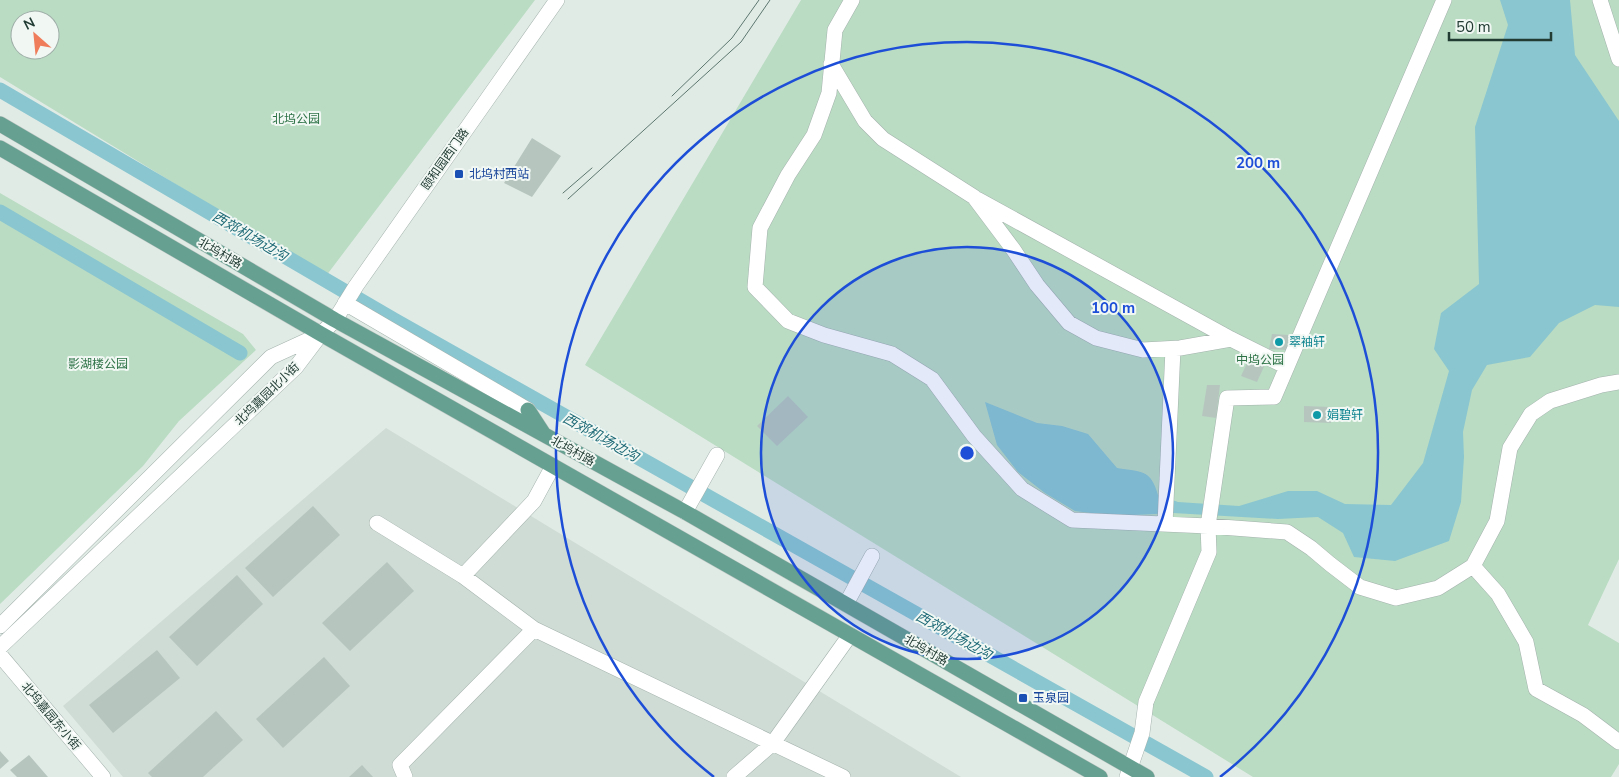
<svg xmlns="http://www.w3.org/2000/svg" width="1619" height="777" viewBox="0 0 1619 777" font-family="'Nunito Sans','Noto Sans SC',sans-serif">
<rect width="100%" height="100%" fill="#e1ebe6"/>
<path fill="#cfdbd5" d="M386 428 961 777H123L63 706Z"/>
<path fill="#badcc3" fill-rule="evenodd" d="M0 0H535L326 276 0 77ZM20 20H50V50H20Z
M801 0H1619V559L1588 625 1619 643V764L1611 777H1253L585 365Z
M0 193 243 334 256 350 179 421 143 466 0 604Z"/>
<path fill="#8ac6d0" d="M1500 0H1570L1575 55 1619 121V307L1595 305 1559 323 1530 357 1487 365 1472 390 1463 432 1464 457 1461 502 1449 541 1395 561 1354 557 1343 533 1318 517 1278 519 1173 513 1114 516 1075 511 1045 493 1018 472 997 445 985 402 1037 423 1062 426 1088 434 1117 468C1141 472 1151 469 1158 495L1178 502 1239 506 1288 491H1317L1345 504 1391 505 1423 463 1449 371 1434 349 1441 313 1479 284 1475 127 1508 25Z"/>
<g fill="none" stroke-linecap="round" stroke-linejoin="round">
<path stroke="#8ac6d0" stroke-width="15" d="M0 90 394 320 1206 777
M0 212 240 353"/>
</g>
<path fill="#b6c6bf" d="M532 138 561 156 532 197 504 183Z
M1272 334 1289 335 1287 350 1269 349Z
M1252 353 1267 360 1257 382 1241 376Z
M1207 385H1220L1216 418 1202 416Z
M788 396 808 417 777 446 757 426Z
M1304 406 1331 407V423L1304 422Z
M313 506 340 535 273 597 245 568Z
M387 562 414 591 350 651 322 623Z
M237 575 263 604 197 666 169 637Z
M157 650 180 678 113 733 89 705Z
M324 657 350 686 283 748 256 719Z
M216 711 243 740 203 777H152L148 773Z
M0 751 9 761 0 769Z
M29 755 48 777H17L10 770Z
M362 765 373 777H349Z"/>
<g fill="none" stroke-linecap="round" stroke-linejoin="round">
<defs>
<path id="minor" d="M852 0 835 30 829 93 814 135 788 175 760 228 755 287 788 321 824 335 892 354 932 379 974 436 1022 489 1072 520 1208 526 1287 532 1311 548 1330 564 1360 587 1396 598 1438 588 1473 566 1497 521 1510 448 1531 414 1550 401 1601 385 1619 382
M1600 0 1619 59
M831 64 865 121 883 139 974 197 1013 249 1037 285 1069 323 1096 338 1143 350 1180 348 1231 339
M977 199 1231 339 1287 367
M345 303 528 410
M685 512 717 455
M377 523 463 576 534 629
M1165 524 1173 349
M1473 566 1498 594 1526 642 1536 689 1583 715 1619 742
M463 576 534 501 553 466
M846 604 872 556
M0 626 271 357 319 335
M0 647 296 367 321 334 335 320 356 286 557 0
M0 655 103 777
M405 777 400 765 534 629 843 777
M734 777 773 743 850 635
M1127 777 1142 733 1146 702 1209 552 1208 526 1227 398 1274 397 1444 0"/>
<path id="major" d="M0 124 335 320 685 512 1147 777
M0 148 321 334 1100 777
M528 410 543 433"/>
</defs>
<use href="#minor" stroke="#a4b3ad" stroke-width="16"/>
<use href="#major" stroke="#c1c8c6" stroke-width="16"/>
<use href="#minor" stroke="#fff" stroke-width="15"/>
<use href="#major" stroke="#66a090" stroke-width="15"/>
<path stroke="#5c776f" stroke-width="1" d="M672 96 732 38 759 0
M563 193 592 168
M568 199 741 42 770 0"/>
</g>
<circle cx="967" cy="453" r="206" fill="#1d4ed8" fill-opacity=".12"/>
<g fill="none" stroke="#1d4ed8" stroke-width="2.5">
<circle cx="967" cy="453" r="206"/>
<path d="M714 777A411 411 0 1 1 1220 777"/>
</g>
<g fill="#1a4fb4" stroke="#f1f8f4" stroke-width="2">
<rect x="454" y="169" width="10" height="10" rx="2.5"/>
<rect x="1018" y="693" width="10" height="10" rx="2.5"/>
</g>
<g fill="#0f9aa8" stroke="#f1f8f4" stroke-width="2">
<circle cx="1279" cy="342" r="5"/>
<circle cx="1317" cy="415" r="5"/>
</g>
<g text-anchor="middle" stroke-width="4" stroke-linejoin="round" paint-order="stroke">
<g font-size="12" fill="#2d7246" stroke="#f1f8f4">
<text x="296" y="123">北坞公园</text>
<text x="1260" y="364">中坞公园</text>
<text x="98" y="368">影湖楼公园</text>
</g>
<g font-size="12" fill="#223c34" stroke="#f1f8f4">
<text transform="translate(445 159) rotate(-55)" y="4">颐和园西门路</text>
<text transform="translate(220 253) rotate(30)" y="4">北坞村路</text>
<text transform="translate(267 394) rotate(-44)" y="4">北坞嘉园北小街</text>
<text transform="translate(573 451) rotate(29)" y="4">北坞村路</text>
<text transform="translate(926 650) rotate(30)" y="4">北坞村路</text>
<text transform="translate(51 716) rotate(50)" y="4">北坞嘉园东小街</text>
</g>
<g font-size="12" fill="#164399" stroke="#f1f8f4" text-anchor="start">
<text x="469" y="178">北坞村西站</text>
<text x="1033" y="702">玉泉园</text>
</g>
<g font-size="12" fill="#0d838f" stroke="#f1f8f4" text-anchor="start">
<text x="1289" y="346">翠袖轩</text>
<text x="1327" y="419">娟碧轩</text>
</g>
<g font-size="14" font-style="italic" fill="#1d6976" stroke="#f1f8f4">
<text transform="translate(250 236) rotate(30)" y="5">西郊机场边沟</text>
<text transform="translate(601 437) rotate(29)" y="5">西郊机场边沟</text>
<text transform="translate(954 635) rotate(29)" y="5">西郊机场边沟</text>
</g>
</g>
<circle cx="967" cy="453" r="8" fill="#1d4ed8" stroke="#f1f8f4" stroke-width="2.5"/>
<g font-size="15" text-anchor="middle" font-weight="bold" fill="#1d4ed8" stroke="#f1f8f4" stroke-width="4" stroke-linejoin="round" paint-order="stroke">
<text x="1258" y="168">200 m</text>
<text x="1113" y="313">100 m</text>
</g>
<g transform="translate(35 35) rotate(333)"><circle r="24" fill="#f1f8f4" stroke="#9eada7"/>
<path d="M0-4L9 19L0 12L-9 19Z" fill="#ef7d5b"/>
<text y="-8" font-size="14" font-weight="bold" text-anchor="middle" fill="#223c34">N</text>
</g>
<path d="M1449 32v8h102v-8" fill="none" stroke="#223c34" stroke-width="2.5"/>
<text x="1456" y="32" font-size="15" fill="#223c34" stroke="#f1f8f4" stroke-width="4" paint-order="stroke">50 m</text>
</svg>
